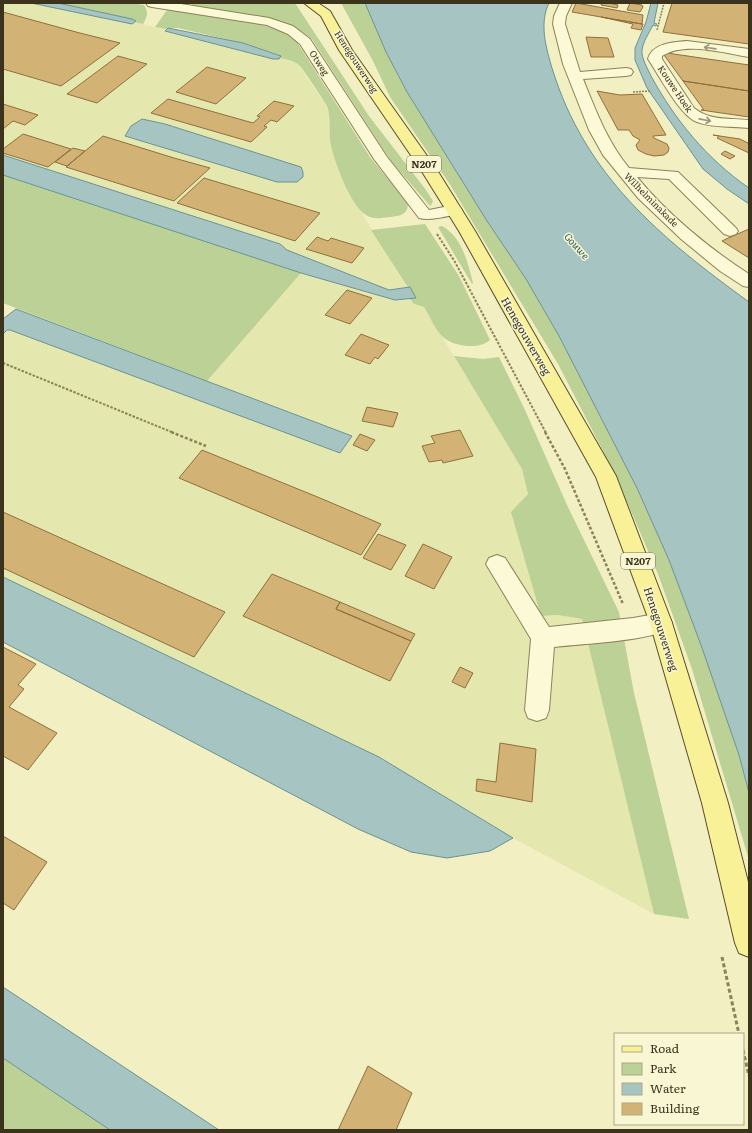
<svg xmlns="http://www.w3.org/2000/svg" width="752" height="1133" viewBox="0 0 752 1133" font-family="Literata,serif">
<rect width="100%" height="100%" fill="#f2efc2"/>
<path fill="#e4e8af" d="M3 3H31L132 24 135 22 273 59 280 58 298 64 326 105 329 114 330 139 333 153 350 193 375 235 410 287 389 290 287 250 280 244 3 155Z
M301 273 395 300 410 299 414 304 424 307 522 469 528 494 519 505 541 616 558 615 582 619 654 914 513 838 379 757 3 577V331L6 329 10 330 273 427 352 436 207 381Z"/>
<path fill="#bcd195" d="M58 3H131L144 5C149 13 147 17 143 24L135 22 136 21 132 19Z
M190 3H295L369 116 426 190 433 201 431 205 430 206 391 161 312 39C284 14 231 13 195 7Z
M341 3H365L386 52 407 92 487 221 526 279 559 336 637 488 669 560 701 645 739 755 749 793V860L692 669 658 574 615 474 558 364 449 183 390 97 373 61Z
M167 10C205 15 263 18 295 39L370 157 407 202 408 206C406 216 398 216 389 217 381 218 373 220 366 215 351 207 332 157 330 140 329 128 331 117 327 106 324 101 302 67 298 64 293 61 285 59 280 58V55L243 43 178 28H168L165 29 155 27Z
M3 175 301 273 207 381 3 303Z
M425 224 459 276 490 340C482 346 477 346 467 346 439 343 437 329 424 307L414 304 410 299 415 298 371 230Z
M442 226C462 237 468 263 473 283L472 284 438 227Z
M454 356 483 359 499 357 525 410 567 505 619 612 634 693 689 919 654 914 582 619 558 615 541 616 511 512 528 494 522 469Z
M3 1058 110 1130H3Z"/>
<path fill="#a5c4c2" stroke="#6b9393" d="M31 3H58L132 19 136 21 132 24Z
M365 3H549C539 23 546 48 552 68 585 176 661 238 749 302V793L739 755 701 645 669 560 637 488 559 336 526 279 487 221 407 92 386 52Z
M651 3H658L654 23 657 24 656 26 653 25C649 33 643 42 642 50 641 58 648 69 651 76 675 120 707 159 749 188V204L727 189 703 169 647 88 635 60V48L646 22Z
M168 28 243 43 281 56 279 59H273L165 31Z
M142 119 165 124 282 161 301 167 303 172V177L297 182H277L125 136 131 126Z
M3 155 280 244 287 250 389 290 410 287 416 298 395 300 301 273 3 175Z
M16 309 352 436 340 453 10 330H7L3 334V319Z
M3 577 379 757 513 838 490 851 447 858 411 852 358 829 3 642Z
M3 987 219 1130H110L3 1058Z"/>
<path fill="#d3b275" stroke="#8f703b" d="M576 3 643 15 642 24 572 12Z
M596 3H609L618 5 617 8 601 5 602 4Z
M630 3 642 5 643 7 640 12 627 10Z
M672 3H749V44L663 32Z
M3 12 76 32 120 43 61 86 3 69Z
M601 17 642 24H643L641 30 631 28 633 24Z
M586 37 608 38 614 57H591Z
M667 53 749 65V91L683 81 664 55Z
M118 56 147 64 97 103 67 94Z
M207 67 246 78 216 104 176 92Z
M683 81 749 91V117L701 110H704Z
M597 91 620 95 642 94 666 135 653 136 654 138 667 144 669 148 668 152 664 155 654 156 646 154 638 150 636 145 640 140 633 136 629 130H618Z
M168 99 253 123 260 117 257 116 274 101 294 106 277 122 271 120 264 126 267 127 251 142 151 113Z
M3 104 38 115 25 125 13 121 3 129Z
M23 134 71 149 48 167 3 153V149Z
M713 135 740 139 748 143 749 141V153L717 138 719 136Z
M103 136 174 158 210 168 174 201 66 167Z
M73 148 85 151 67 166 55 162Z
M725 151 735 156 730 159 721 154Z
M204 178 320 213 295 241 177 203Z
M749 229V258L722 241 726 239Z
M317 237 328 241 331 238 364 248 352 263 306 249Z
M347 290 372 298 350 324 325 315Z
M361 334 389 345 378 359 375 357 370 364 345 355Z
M367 407 398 413 393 427 362 421Z
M460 430 473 456 443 463 442 460 429 462 422 446 435 443 431 436Z
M360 434 375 440 367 451 353 445Z
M202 450 320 498 381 524 361 555 179 478Z
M3 512 225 612 194 657 3 568Z
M378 534 406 545 391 570 363 558Z
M423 544 452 557 434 589 405 576Z
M272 574 340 602 336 609 411 641 390 681 243 616Z
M340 602 415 634 411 641 336 609Z
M3 647 36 664 18 685 24 689 9 707 57 733 28 770 3 756Z
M460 667 473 673 465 688 452 682Z
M500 743 536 749 532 802 476 791 477 779 496 782Z
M3 836 47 862 14 910 3 903Z
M368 1066 412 1093 396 1130H338Z"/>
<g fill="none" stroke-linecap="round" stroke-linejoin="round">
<defs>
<path id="minor" d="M146 3H175L269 18 293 26 310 39 387 157 429 210 454 205 460 207 462 210 460 213C448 216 431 221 419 218L374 159 300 44 288 34 267 25 152 7 148 6Z
M560 3H572L566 16 565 24 580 72 626 68 631 69 633 72 631 75 626 76 583 79C596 111 607 141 629 168L678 172 736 228 738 231 736 234 730 236 724 234 669 179 637 177C666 213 710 249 749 274V287L743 286 720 271 681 239 638 198 603 155 589 130 563 64 553 24 554 16Z
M687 41 749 49V57C724 53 685 41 662 56V59L694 108C710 121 730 118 749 120V128C732 126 713 128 697 122 680 116 659 75 648 59 652 43 674 42 687 41Z
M497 555 505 558 549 627 633 618 661 613 669 616 672 623 669 630C636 642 590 643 554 647L549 710 546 718 537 721 528 718 525 710 531 639 486 564 489 558Z"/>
<path id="major" d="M304 3H318L330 11 352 50 437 170 475 231 616 476 672 623 728 803 749 886V957L739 953 735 943 702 803 650 623 596 477 459 231 421 170 339 50 321 16Z"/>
</defs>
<use href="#minor" stroke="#8d8158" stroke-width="2"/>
<use href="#major" stroke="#5b4d2c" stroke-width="2"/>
<path stroke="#8d8158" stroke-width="1.5" stroke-dasharray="2 1" stroke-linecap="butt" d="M657 30 664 3
M633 92 650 91"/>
<path stroke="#8d8158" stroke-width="2" stroke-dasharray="2.5 1.5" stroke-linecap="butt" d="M437 234 455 262 546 433
M3 363 174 433"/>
<path stroke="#8d8158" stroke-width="2.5" stroke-dasharray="3 2" stroke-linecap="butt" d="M171 432 206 446
M545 432 565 469 623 604"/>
<path stroke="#8d8158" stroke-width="3" stroke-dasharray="4 2.5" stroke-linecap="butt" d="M722 957 739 1034
M743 1050 749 1076"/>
<use href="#minor" fill="#fbf9d6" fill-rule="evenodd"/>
<use href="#major" fill="#f8f197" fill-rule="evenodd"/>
</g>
<defs><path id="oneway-shaft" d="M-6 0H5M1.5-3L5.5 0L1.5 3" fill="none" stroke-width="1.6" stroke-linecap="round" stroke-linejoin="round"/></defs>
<g stroke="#9c967a">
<use href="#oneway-shaft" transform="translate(710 48) rotate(-172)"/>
<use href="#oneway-shaft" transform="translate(705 120) rotate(11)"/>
</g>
<g text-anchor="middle" stroke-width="3" stroke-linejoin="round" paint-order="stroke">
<g font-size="9" fill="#3c331d" stroke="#f8f6d3">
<text transform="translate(356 62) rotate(57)" y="3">Henegouwerweg</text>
<text transform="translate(319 63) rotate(57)" y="3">Otweg</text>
<text transform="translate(675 89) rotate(56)" y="3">Kouwe Hoek</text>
<text transform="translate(651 200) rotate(45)" y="3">Wilhelminakade</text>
</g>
<g fill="#f8f6d3" stroke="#746e54" stroke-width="1">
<rect x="407" y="156" width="34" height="16" rx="3"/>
<rect x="621" y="553" width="34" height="16" rx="3"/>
</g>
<g font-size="10" font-weight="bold" fill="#3c331d">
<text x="424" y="168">N207</text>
<text x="638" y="565">N207</text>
</g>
<g font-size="10" font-style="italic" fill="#2b545d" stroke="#f8f6d3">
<text transform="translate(577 246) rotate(48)" y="4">Gouwe</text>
</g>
<g font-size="11" fill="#3c331d" stroke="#f8f6d3">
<text transform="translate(526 336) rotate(60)" y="4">Henegouwerweg</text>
<text transform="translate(661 629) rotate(72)" y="4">Henegouwerweg</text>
</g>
</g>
<rect width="752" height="1133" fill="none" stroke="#3c331d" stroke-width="8"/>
<rect x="614" y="1033" width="130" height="92" fill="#f8f6d3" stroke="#ada88a"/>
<rect x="622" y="1046" width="20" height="6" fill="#f8f197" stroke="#ada88a"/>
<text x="650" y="1053" font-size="12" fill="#3c331d">Road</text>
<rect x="622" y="1063" width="20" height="12" fill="#bcd195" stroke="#ada88a"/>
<text x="650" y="1073" font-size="12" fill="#3c331d">Park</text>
<rect x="622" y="1083" width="20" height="12" fill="#a5c4c2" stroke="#ada88a"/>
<text x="650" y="1093" font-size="12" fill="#3c331d">Water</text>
<rect x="622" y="1103" width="20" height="12" fill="#d3b275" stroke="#ada88a"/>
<text x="650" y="1113" font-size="12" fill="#3c331d">Building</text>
</svg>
